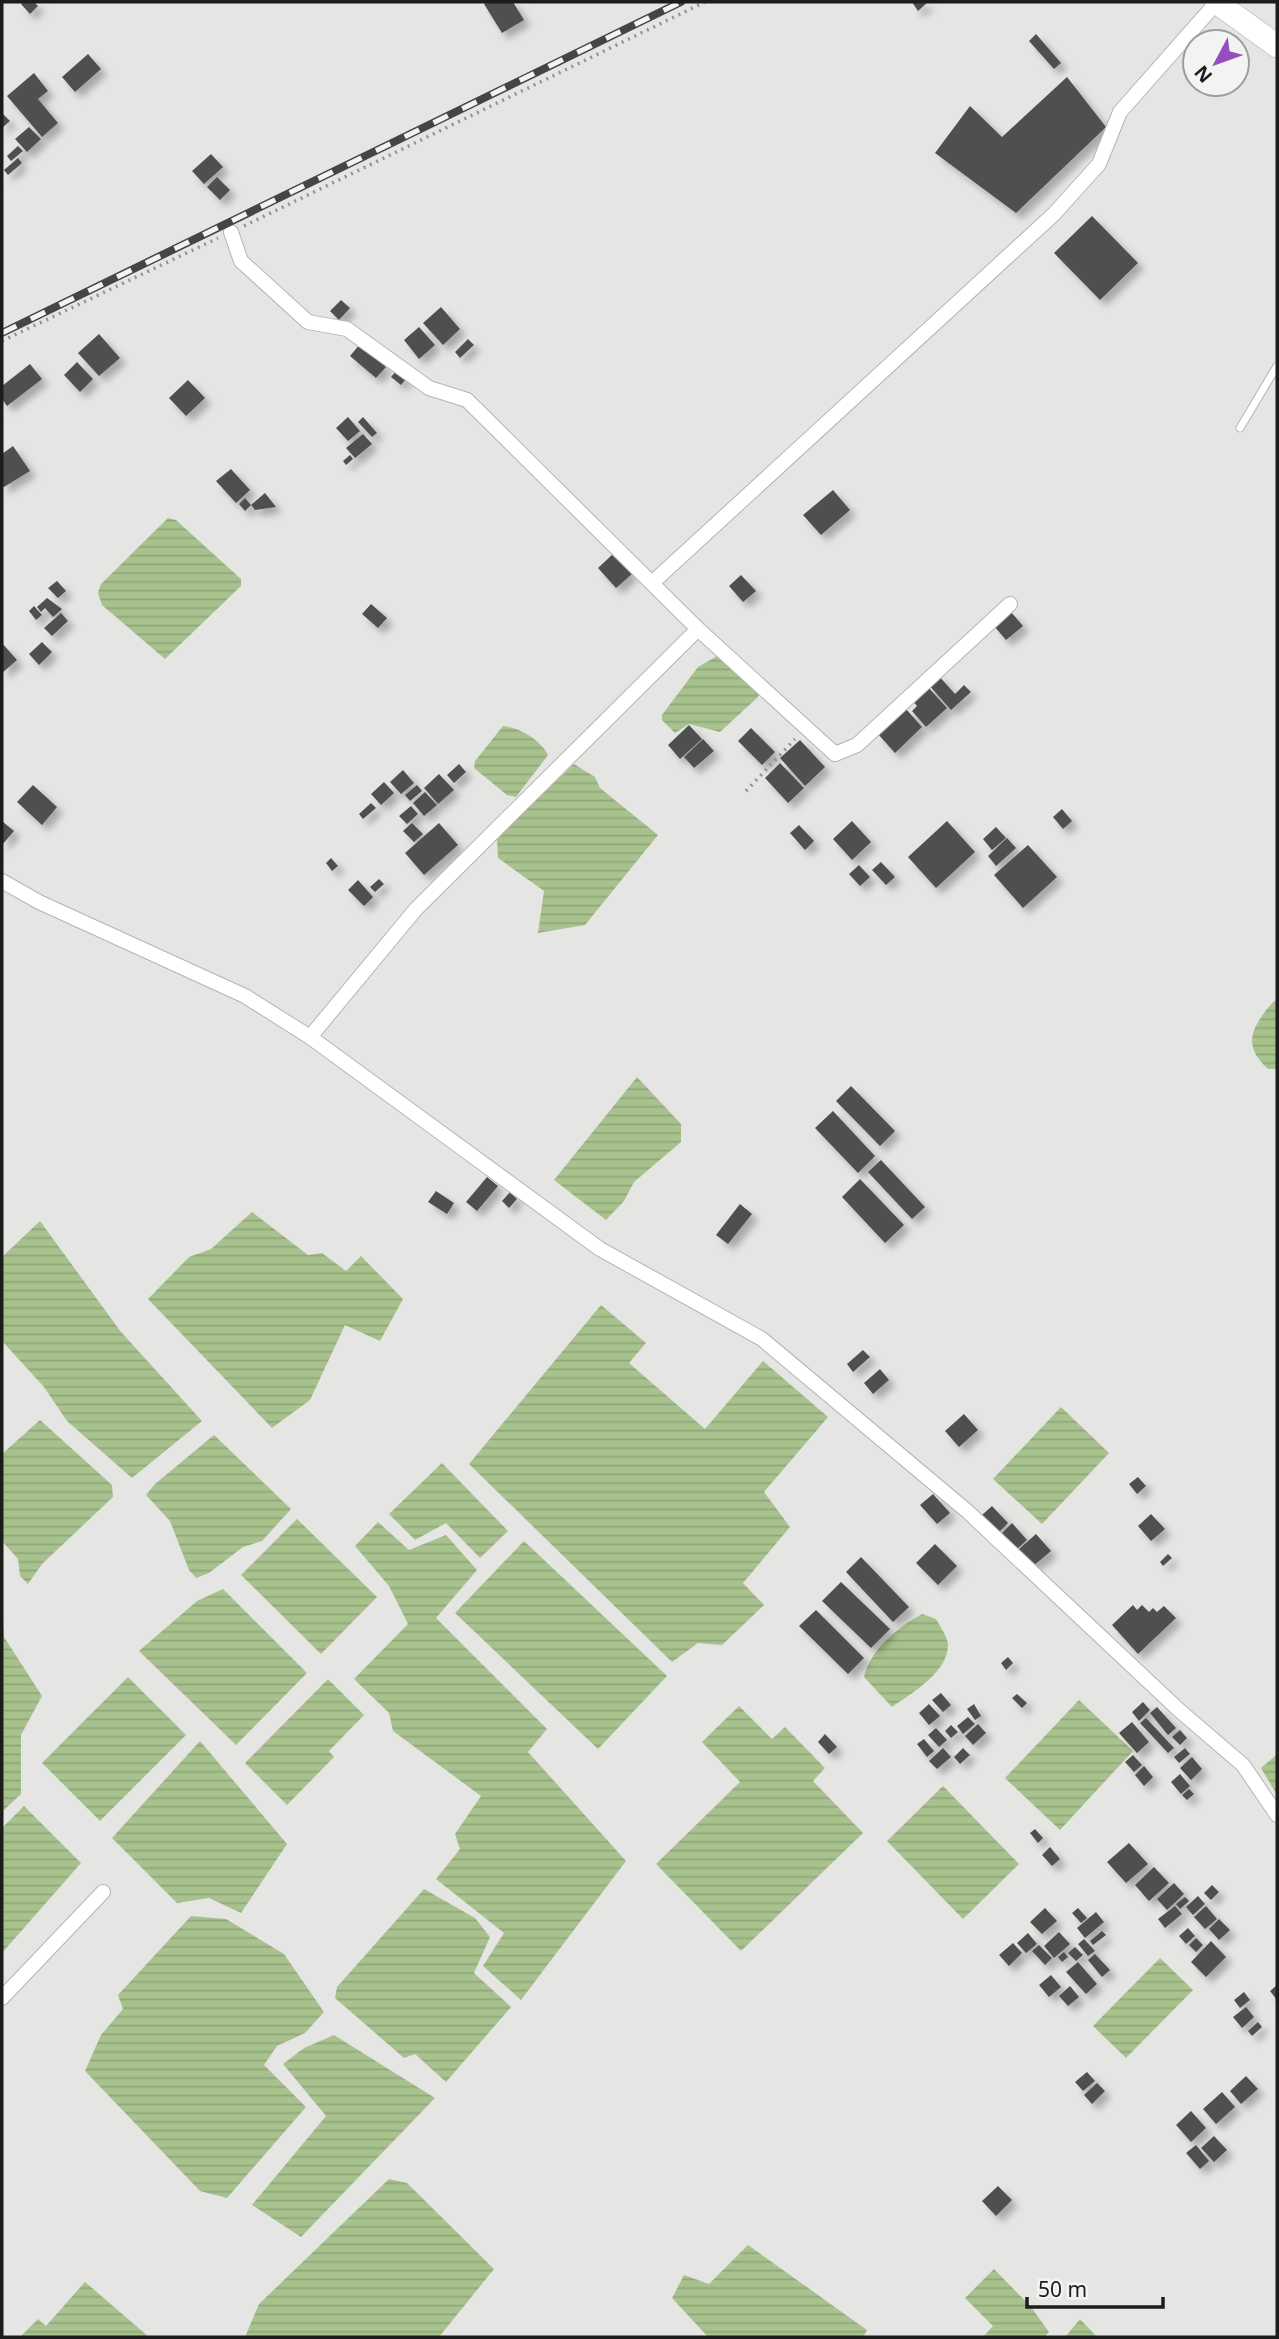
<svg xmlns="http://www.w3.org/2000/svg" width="1279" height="2339" viewBox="0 0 1279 2339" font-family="'Noto Sans',sans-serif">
<defs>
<pattern id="water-rules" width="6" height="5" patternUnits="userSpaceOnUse" patternTransform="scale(1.75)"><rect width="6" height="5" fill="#a8c28e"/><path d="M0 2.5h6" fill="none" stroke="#90a67a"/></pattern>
<filter id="shadow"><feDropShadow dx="6" dy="6" stdDeviation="3.5" flood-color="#0004"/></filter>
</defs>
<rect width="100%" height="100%" fill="#e5e6e4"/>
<path fill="url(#water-rules)" d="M168 518 176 520 241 579V586L165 659 102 605 98 593 101 584Z
M719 655 759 694 758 697 720 732 689 724 675 733 662 720V715L698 667Z
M503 726C519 727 541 740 548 755L516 797 507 795 474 768 475 761Z
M574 764 595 777 600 788 658 835 585 925 538 933 544 891 498 858 497 838Z
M1277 1000V1069H1268C1249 1051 1247 1037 1262 1016 1266 1010 1271 1003 1277 1000Z
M637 1077 681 1124V1142L634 1182 624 1201 606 1220 554 1180Z
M252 1212 308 1255 322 1253 346 1271 361 1256 403 1299 380 1341 345 1325 310 1400 272 1428 148 1299 189 1257 211 1249Z
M40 1221 121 1332 202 1421 132 1478 67 1421 44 1387 2 1341V1257Z
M601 1305 646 1343 629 1363 705 1429 763 1361 828 1417 764 1492 790 1527 743 1583 764 1605 722 1645 698 1643 672 1662 469 1464Z
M1061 1407 1109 1453 1042 1524 993 1479Z
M40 1420 112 1485 113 1497 42 1564 28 1584 20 1576 18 1559 2 1541V1454Z
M214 1435 291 1509 262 1541 243 1547 209 1573 196 1578 189 1570 170 1521 146 1495 155 1484Z
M442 1463 508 1531 480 1558 446 1523 415 1540 389 1514Z
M297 1519 377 1597 321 1654 241 1575Z
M378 1522 409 1550 446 1535 477 1570 436 1618 547 1729 528 1752 626 1861 521 2000 483 1966 504 1933 436 1879 460 1849 455 1834 481 1796 393 1731 389 1713 354 1679 408 1624 389 1586 355 1546Z
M524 1541 667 1676 598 1749 455 1613Z
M223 1589 307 1673 236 1745 139 1651 197 1601Z
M2 1609 4 1637 42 1696 21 1735V1794L2 1812Z
M922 1614 936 1619C940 1626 947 1636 948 1644 949 1672 912 1693 892 1707L864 1677C871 1649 897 1628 922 1614Z
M128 1677 186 1735 100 1821 42 1763Z
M328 1679 364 1715 329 1751 334 1757 287 1805 245 1763Z
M1079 1700 1133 1751 1060 1830 1005 1778Z
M739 1706 772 1739 785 1727 825 1768 813 1781 863 1833 741 1951 656 1864 740 1782 702 1742Z
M200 1741 287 1844 241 1913 209 1898 177 1903 112 1838Z
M1277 1754V1795L1261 1768Z
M943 1786 1019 1864 963 1919 887 1841Z
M24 1806 81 1863 2 1953V1828Z
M424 1889 475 1918 490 1937 474 1973 511 2007 446 2082 415 2054 404 2058 335 1998 337 1987Z
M191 1916 226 1919 284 1954 324 2012 305 2033 277 2046 264 2065 306 2107 227 2198 200 2191 85 2071 101 2035 123 2009 118 1995Z
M1160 1958 1193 1990 1126 2058 1093 2026Z
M334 2035 435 2098 301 2237 252 2205 326 2116 283 2064 304 2048Z
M389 2179 407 2183 494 2269 439 2337H245L259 2304Z
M748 2245 867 2330 863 2337H708L672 2298 684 2275 709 2284Z
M994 2269 1031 2307 1049 2332 1044 2337H983L993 2326 965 2298Z
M85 2282 149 2337H20L38 2319 46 2326Z
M1080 2319 1097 2337H1065Z"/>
<path fill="#4f504e" filter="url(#shadow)" d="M24 2H34L38 6 30 14 21 4Z
M487 2H513L524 20 502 33 484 4Z
M912 2H928L918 11Z
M1036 34 1061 63 1054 69 1029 41Z
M88 54 101 69 75 92 62 77Z
M34 73 48 91 38 99 58 123 42 137 7 96Z
M1067 77 1106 127 1016 213 935 153 970 106 1002 137Z
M2 113 10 121 2 128Z
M29 127 41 139 27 152 15 139Z
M18 146 23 151 11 161 7 156Z
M211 154 223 167 204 184 192 171Z
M18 158 22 163 8 175 4 170Z
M217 177 230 190 220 200 207 187Z
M1092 216 1138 263 1100 300 1054 253Z
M341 300 350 308 339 320 330 311Z
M441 307 460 329 443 345 423 323Z
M419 327 435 345 419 359 404 340Z
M99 334 120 358 99 376 78 353Z
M468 339 474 345 460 358 455 352Z
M360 344 386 367 376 378 350 356Z
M77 362 93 379 80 392 64 375Z
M30 364 42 379 7 406 2 399V386Z
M396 371 406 379 401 385 391 377Z
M188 380 205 398 186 416 169 398Z
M348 417 360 431 348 441 336 428Z
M363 417 377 433 372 437 358 422Z
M363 434 372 444 355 458 346 448Z
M13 446 30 471 4 487 2 486V454Z
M350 455 353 459 346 465 343 461Z
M231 469 250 490 236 503 216 481Z
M833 490 850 510 821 535 803 515Z
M265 493 276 507 255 510 251 505 245 511 239 504 245 498 251 505Z
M614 553 632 574 616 588 598 568Z
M741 575 756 591 743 602 729 586Z
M57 581 66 591 58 598 48 588Z
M47 598 62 609 53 617 45 608 41 612 37 607Z
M371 604 387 618 378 628 362 614Z
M34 606 42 615 36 620 29 611Z
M1011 612 1023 626 1006 640 994 626Z
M61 613 68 621 52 636 44 628Z
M42 642 52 652 39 665 29 654Z
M2 643 17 660 2 673Z
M938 675 955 694 964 685 971 692 951 710 928 684Z
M927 686 947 708 926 727 912 711 917 706 912 700Z
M906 709 922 727 895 753 878 734Z
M689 725 702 739 680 759 668 745Z
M751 728 775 752 762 765 738 741Z
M703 739 714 751 694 768 684 757Z
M800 740 825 767 805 786 780 758Z
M780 763 804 788 788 803 765 778Z
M459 764 466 772 454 783 447 775Z
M403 770 414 783 401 794 390 782Z
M439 774 454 790 438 804 424 788Z
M384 782 394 793 381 805 371 794Z
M33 785 57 807 42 825 17 802Z
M417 785 422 791 410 801 405 795Z
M425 792 437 805 424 816 413 803Z
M371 803 376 808 363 819 359 814Z
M411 806 418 814 407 824 399 816Z
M1062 809 1072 821 1063 829 1053 817Z
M2 821 14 831 2 845Z
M852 821 871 842 852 860 833 839Z
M947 821 975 852 936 888 908 857Z
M412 823 423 834 414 842 403 831Z
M439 823 458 845 424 875 405 853Z
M799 825 814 841 805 850 790 833Z
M996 827 1006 838 992 850 983 839Z
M1007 838 1016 848 996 866 988 856Z
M1028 845 1057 877 1023 908 994 875Z
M331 858 338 866 332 871 326 863Z
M881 862 895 877 886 885 872 870Z
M859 865 870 877 860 886 849 874Z
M379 879 384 884 375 892 370 887Z
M358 880 373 897 364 906 348 890Z
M851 1086 895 1131 880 1146 836 1101Z
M833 1111 875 1156 858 1173 815 1128Z
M881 1160 925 1207 912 1219 868 1172Z
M487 1177 498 1186 477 1211 466 1202Z
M860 1179 904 1225 885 1243 842 1197Z
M436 1191 454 1203 447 1214 428 1202Z
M510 1192 517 1199 509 1208 502 1201Z
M740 1204 752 1214 728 1244 716 1235Z
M863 1350 870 1357 853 1372 847 1364Z
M880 1369 889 1380 873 1394 864 1383Z
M964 1414 978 1430 959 1447 945 1431Z
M1138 1477 1146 1486 1137 1494 1129 1484Z
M933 1494 950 1513 937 1524 920 1505Z
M992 1506 1008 1523 999 1532 982 1515Z
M1151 1514 1165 1529 1151 1541 1138 1526Z
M1012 1523 1027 1540 1017 1549 1002 1533Z
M1036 1534 1051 1551 1033 1566 1018 1550Z
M935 1544 957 1566 938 1585 916 1563Z
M1168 1554 1172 1558 1163 1566 1160 1562Z
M861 1557 909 1607 893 1622 846 1572Z
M841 1582 890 1629 871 1648 822 1601Z
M1133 1605 1137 1610 1142 1605 1149 1612 1153 1608 1157 1612 1164 1606 1176 1618 1138 1654 1112 1625Z
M816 1610 864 1658 848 1674 799 1626Z
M1008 1657 1013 1663 1006 1670 1001 1663Z
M941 1693 951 1705 943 1712 932 1700Z
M1017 1694 1027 1703 1022 1708 1012 1698Z
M1143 1702 1150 1710 1139 1721 1132 1712Z
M929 1704 940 1716 929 1725 919 1713Z
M974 1704 981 1716 975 1720 967 1709Z
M1157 1707 1176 1728 1168 1735 1150 1713Z
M968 1717 975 1724 963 1734 957 1726Z
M1146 1718 1174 1748 1168 1753 1140 1723Z
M1132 1722 1149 1742 1137 1753 1119 1733Z
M978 1724 986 1733 973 1745 965 1736Z
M951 1725 958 1732 951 1738 945 1731Z
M936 1728 947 1740 939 1747 928 1735Z
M1180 1730 1187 1738 1180 1745 1172 1737Z
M825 1734 837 1747 829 1754 818 1742Z
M924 1739 934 1751 927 1757 917 1744Z
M943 1748 951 1757 937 1769 929 1761Z
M963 1748 970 1755 960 1764 954 1757Z
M1185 1748 1190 1754 1179 1763 1174 1757Z
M1133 1755 1142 1765 1134 1772 1125 1762Z
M1192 1757 1202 1769 1191 1780 1180 1768Z
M1144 1766 1153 1777 1144 1786 1135 1775Z
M1180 1774 1190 1786 1181 1794 1171 1782Z
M1189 1789 1194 1794 1187 1800 1182 1795Z
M1035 1829 1043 1838 1038 1843 1030 1833Z
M1129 1843 1148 1864 1126 1883 1107 1862Z
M1050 1847 1060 1859 1052 1866 1042 1855Z
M1154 1867 1169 1883 1149 1901 1135 1885Z
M1174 1883 1184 1894 1167 1910 1157 1899Z
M1212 1885 1219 1892 1211 1900 1204 1893Z
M1198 1896 1205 1904 1193 1915 1186 1907Z
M1185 1897 1189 1901 1180 1909 1176 1904Z
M1175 1906 1182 1914 1165 1928 1158 1919Z
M1206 1906 1217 1919 1205 1929 1194 1917Z
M1045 1908 1057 1921 1042 1934 1030 1922Z
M1078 1908 1087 1918 1081 1923 1072 1913Z
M1096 1912 1104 1922 1085 1938 1077 1928Z
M1219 1919 1230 1930 1219 1940 1209 1929Z
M1188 1928 1195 1936 1186 1944 1179 1936Z
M1102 1931 1106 1935 1093 1945 1090 1941Z
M1059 1932 1070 1944 1054 1958 1044 1946Z
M1028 1933 1037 1944 1026 1953 1017 1943Z
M1196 1938 1203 1945 1196 1952 1189 1945Z
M1084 1939 1095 1951 1088 1956 1078 1944Z
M1211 1941 1226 1957 1206 1977 1191 1962Z
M1013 1943 1022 1953 1009 1966 999 1955Z
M1039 1945 1052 1958 1045 1965 1032 1951Z
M1075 1947 1083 1955 1076 1961 1068 1953Z
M1064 1952 1068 1957 1062 1962 1058 1957Z
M1095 1954 1110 1970 1102 1977 1088 1960Z
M1078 1962 1097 1984 1086 1994 1066 1972Z
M1051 1975 1061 1987 1049 1997 1039 1985Z
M1277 1985V2000L1270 1991Z
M1070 1986 1079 1997 1068 2006 1059 1996Z
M1244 1992 1250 2000 1240 2008 1234 2000Z
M1246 2007 1254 2017 1242 2028 1233 2017Z
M1258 2022 1262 2027 1252 2036 1248 2031Z
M1087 2072 1095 2081 1083 2091 1075 2082Z
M1246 2076 1258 2089 1241 2104 1230 2091Z
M1097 2083 1105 2091 1092 2104 1084 2095Z
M1222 2092 1235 2107 1216 2124 1203 2109Z
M1191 2111 1206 2128 1191 2142 1176 2125Z
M1214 2136 1227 2150 1214 2162 1201 2148Z
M1196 2145 1209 2161 1200 2169 1186 2153Z
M998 2186 1012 2200 996 2216 982 2201Z"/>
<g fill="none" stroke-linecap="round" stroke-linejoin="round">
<defs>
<path id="lane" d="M1240 428 1277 366"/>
<path id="street" d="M231 232 241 261 308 322 347 329 429 388 467 400 698 629
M652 583 1054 214 1099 164 1120 112 1217 2
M2 881 39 902 245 996 310 1037 600 1249 762 1339 967 1511 1180 1711 1243 1765 1277 1815
M310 1037 416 909 698 629 835 754 857 745 1010 604
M2 1998 103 1892"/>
<path id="primary" d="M1216 2 1277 46"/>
</defs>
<use href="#lane" stroke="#b4b5b3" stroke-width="9"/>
<use href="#street" stroke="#b4b5b3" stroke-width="16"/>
<use href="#primary" stroke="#b4b5b3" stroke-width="24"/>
<path stroke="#929391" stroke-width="3.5" stroke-dasharray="2 5" stroke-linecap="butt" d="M244 226 705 2
M2 341 218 238
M746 791 795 739"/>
<use href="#lane" stroke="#fff" stroke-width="7"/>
<use href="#street" stroke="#fff" stroke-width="14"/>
<use href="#primary" stroke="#fff" stroke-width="23"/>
<defs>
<path id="rail" d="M2 333 681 2"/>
</defs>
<use href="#rail" stroke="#454544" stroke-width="8"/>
<use href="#rail" stroke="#f2f4f1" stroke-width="5" stroke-dasharray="16" stroke-linecap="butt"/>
</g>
<rect width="1279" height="2339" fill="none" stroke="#1c1c1b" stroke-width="7"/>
<g transform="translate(1216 63) rotate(229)"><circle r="33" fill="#f2f4f1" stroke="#9c9e9b" stroke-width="2"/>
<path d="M0-5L12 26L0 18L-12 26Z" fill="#944ec1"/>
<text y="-10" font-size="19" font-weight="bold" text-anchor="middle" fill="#1c1c1b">N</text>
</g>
<path d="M1027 2297v10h136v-10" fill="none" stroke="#1c1c1b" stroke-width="3.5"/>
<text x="1038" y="2297" font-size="21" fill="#1c1c1b" stroke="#f2f4f1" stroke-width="5" paint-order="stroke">50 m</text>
</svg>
